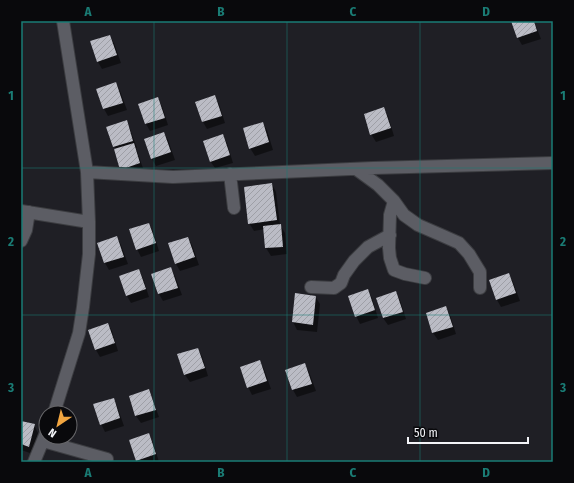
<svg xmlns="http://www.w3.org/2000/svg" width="574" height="483" viewBox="0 0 574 483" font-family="'Fira Sans Condensed',sans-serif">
<defs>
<pattern id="building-hatch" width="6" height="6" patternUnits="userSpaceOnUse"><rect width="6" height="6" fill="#bbbcc5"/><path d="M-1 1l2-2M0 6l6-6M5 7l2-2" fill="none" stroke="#9e9fa6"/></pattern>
</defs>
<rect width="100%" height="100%" fill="#1f1f25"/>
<path fill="#0007" d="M512 21H534L541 39 522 45 518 38Z
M110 36 114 43 121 63 102 69 98 62Z
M116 83 120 91 127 110 108 116 104 109 97 90Z
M215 97 219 104 225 123 207 129 203 122 196 102Z
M157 99 162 106 168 125 150 131 146 124 139 105Z
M383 109 388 116 394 136 376 142 371 134Z
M126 121 130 129 137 148H136L144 171 125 177 108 127Z
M262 123 267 130 273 150 255 156 250 148Z
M164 133 168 140 175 160 156 166 152 159Z
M222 136 227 143 233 163 215 168 210 161Z
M272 184 276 192 280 225 285 233 287 254 271 256 266 248 265 229 254 231 249 223Z
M149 224 153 231 159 251 141 257 137 249Z
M117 237 121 245 128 264 109 270 105 263 98 243Z
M188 238 192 245 199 265 180 271 176 264 169 244Z
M171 269 175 276 182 295 163 301 159 294 153 275Z
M139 270 143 278 149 297 131 303 127 296Z
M509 274 513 282 520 301 501 307 497 300 491 280Z
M368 291 372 298 378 318 360 324 356 316Z
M395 292 400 300 406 319 388 325 383 318 377 298Z
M296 294 315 296 320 304 317 332 297 330 293 322Z
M446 307 450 315 456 334 438 340 433 333 427 313Z
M108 324 112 331 118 351 100 357 96 350Z
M197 349 202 356 208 376 190 382 185 375 179 355Z
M260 362 264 369 271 389 252 395 248 387Z
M305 365 309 372 316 391 297 397 293 390 287 370Z
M148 390 152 398 159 417 141 423 136 416 130 396Z
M113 399 117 406 124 426 105 432 101 424Z
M21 422 34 425 38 433 33 454 21 450Z
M148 435 153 442 159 462H138L136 460Z"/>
<path fill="url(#building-hatch)" d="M511 21H534L537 31 517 38Z
M110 35 117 55 97 62 90 41Z
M116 82 123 103 103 109 96 89Z
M215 95 222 116 202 122 195 102Z
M158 97 165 118 145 124 138 104Z
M384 107 391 128 370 135 364 114Z
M127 120 133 141 113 147 106 127Z
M263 122 269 142 249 149 243 128Z
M164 132 171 152 151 159 144 139Z
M223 134 230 155 210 162 203 141Z
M134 143 140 163 120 170 114 149Z
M272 183 277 220 248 224 244 187Z
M149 223 156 243 136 250 129 229Z
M281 224 283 247 265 248 263 226Z
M117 236 124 257 104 263 97 243Z
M188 237 195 257 175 264 168 243Z
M171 267 178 288 158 294 151 274Z
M139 269 146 289 126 296 119 276Z
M509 273 516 293 496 300 489 280Z
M368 289 375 310 355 317 348 296Z
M396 291 403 312 383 318 376 298Z
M295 293 316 296 313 325 292 322Z
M446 306 453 327 432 333 426 313Z
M108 323 115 343 95 350 88 330Z
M198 348 205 368 184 375 177 354Z
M260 360 267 381 247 388 240 367Z
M305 363 312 384 292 390 285 370Z
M149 389 156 410 135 416 129 396Z
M114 398 120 418 100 425 93 404Z
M21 421 35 424 29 447 21 444Z
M149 433 156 454 136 461 129 440Z"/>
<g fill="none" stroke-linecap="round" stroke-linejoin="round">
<defs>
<path id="minor" d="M356 169 378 185 394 201 404 215 418 225 441 235 459 243 469 254 480 272V288
M87 172 173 177 373 168 553 163
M230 174 234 208
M394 201 390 215 389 248 390 258 394 270 405 274 425 278
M21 211 89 222
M21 241 26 230 29 212
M311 287 334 288 341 283 344 275 354 261 368 247 390 235
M54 413 79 333 83 307 89 254V222L87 172 63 21
M43 441 107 459
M34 462 46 433"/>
</defs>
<use href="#minor" stroke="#3c3d41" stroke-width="14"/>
<use href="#minor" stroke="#5c5d64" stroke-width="12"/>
</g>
<path fill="none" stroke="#1a7c75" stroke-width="1" stroke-opacity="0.55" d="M154 21V462M287 21V462M420 21V462M21 168H553M21 315H553"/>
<rect width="574" height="483" fill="none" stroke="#09090c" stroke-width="44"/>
<g transform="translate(58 425) rotate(215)"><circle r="19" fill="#09090c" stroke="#67676a"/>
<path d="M0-3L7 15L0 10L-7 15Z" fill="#f1a540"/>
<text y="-6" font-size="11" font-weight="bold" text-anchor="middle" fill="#f3f4f8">N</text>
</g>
<path d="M408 437v6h120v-6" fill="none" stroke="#f3f4f8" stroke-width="2"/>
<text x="414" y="437" font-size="12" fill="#f3f4f8" stroke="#09090c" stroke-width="3" paint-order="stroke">50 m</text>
<rect x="22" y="22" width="530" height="439" fill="none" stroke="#1a7c75" stroke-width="1.5"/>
<g font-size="13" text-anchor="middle" font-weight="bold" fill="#1a7c75">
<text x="88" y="16">A</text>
<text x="221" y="16">B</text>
<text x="353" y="16">C</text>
<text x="486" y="16">D</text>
<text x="11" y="100">1</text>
<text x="563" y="100">1</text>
<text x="11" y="246">2</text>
<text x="563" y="246">2</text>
<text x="11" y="392">3</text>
<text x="563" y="392">3</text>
<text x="88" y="477">A</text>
<text x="221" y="477">B</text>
<text x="353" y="477">C</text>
<text x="486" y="477">D</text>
</g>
</svg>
